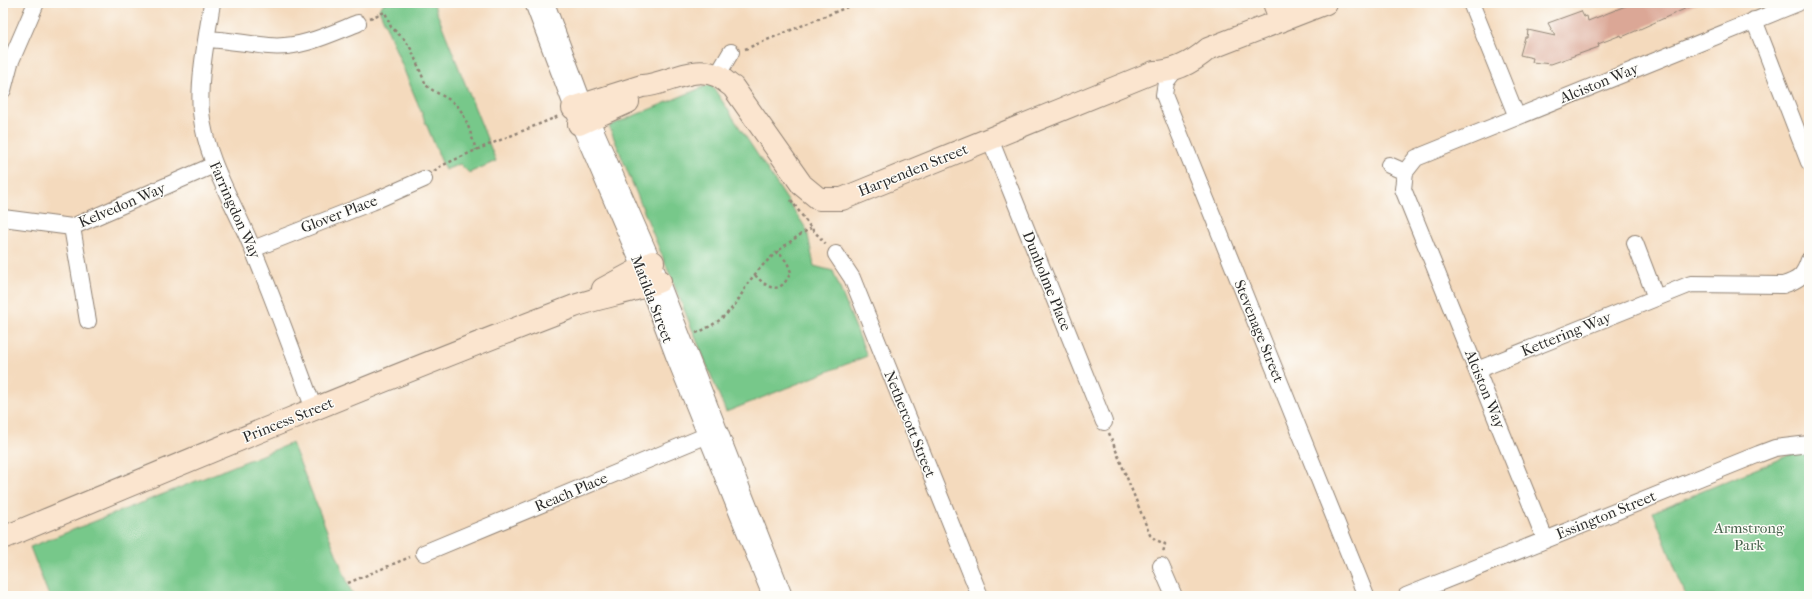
<svg xmlns="http://www.w3.org/2000/svg" width="1812" height="599" viewBox="0 0 1812 599" font-family="'IM FELL French Canon',serif">
<rect width="100%" height="100%" fill="#fdfcf7"/>
<filter id="ink" filterUnits="userSpaceOnUse"><feTurbulence type="fractalNoise" baseFrequency=".025" numOctaves="2"/><feDisplacementMap in="SourceGraphic" scale="8" xChannelSelector="R" yChannelSelector="G"/><feConvolveMatrix kernelMatrix="1 2 1 2 8 2 1 2 1" color-interpolation-filters="sRGB"/></filter>
<filter id="wash" filterUnits="userSpaceOnUse"><feTurbulence type="fractalNoise" baseFrequency=".012" numOctaves="4" result="noise"/><feDisplacementMap in="SourceGraphic" scale="16" xChannelSelector="R" yChannelSelector="G"/><feGaussianBlur stdDeviation="0.9" result="paint"/><feColorMatrix in="noise" values="0 0 0 0 0 0 0 0 0 0 0 0 0 0 0 0 0 1.4 0 .05"/><feComposite in="paint" operator="in"/></filter>
<g filter="url(#wash)">
<rect width="100%" height="100%" fill="#f4dabd"/>
<path fill="#77c88a" stroke="#517a5a" d="M384 3H433L496 161 469 173 460 164 445 170 379 9Z
M711 84 807 230 814 266 833 271 867 356 726 412 609 126Z
M292 443 353 596H49L30 547Z
M1809 452V596H1686L1653 512 1789 455Z"/>
<g id="blocks">
<path fill="#dba796" d="M1633 3H1698L1622 37 1621 35 1598 44 1599 47 1551 64 1532 62 1533 58 1520 55 1525 37H1527L1528 30 1555 36 1548 23 1581 11 1584 17 1587 16 1588 21Z"/>
</g>
</g>
<g filter="url(#ink)">
<use href="#blocks" fill-opacity="0" stroke="#908274" stroke-width="1"/>
<g fill="none" stroke-linecap="round" stroke-linejoin="round">
<defs>
<path id="street" d="M212 3C207 36 198 80 201 112 206 162 235 204 253 250 275 302 294 356 314 409
M533 3 579 124 641 268 674 356 771 596
M546 3 584 104 653 262 784 596
M1471 3 1517 117
M1754 20 1809 162
M207 39C228 40 248 44 269 46 300 49 330 34 358 23
M1177 67 1166 82 1164 95 1366 596
M717 76 731 52
M3 90 10 63 36 3
M990 139 1104 422
M1389 165 1405 172
M3 218 72 227 214 165
M72 227 88 321
M1635 243 1656 298
M253 249 372 202 424 179
M836 254 852 278 980 596
M1477 370 1691 284 1783 285C1799 280 1804 276 1809 260
M1545 539 1403 189 1405 172 1416 158 1798 3
M424 553 715 432
M1161 566 1174 596
M1406 596 1759 454 1775 448 1809 444"/>
<path id="secondary" d="M1274 3 1281 21
M573 108 642 86C667 85 692 64 718 76 723 79 728 84 733 87L802 185 819 199H842L1154 72C1174 72 1193 62 1208 49L1326 3
M579 124 628 102
M603 289 653 262
M3 538C192 459 381 380 572 307 600 296 632 293 660 281"/>
</defs>
<use href="#street" stroke="#908274" stroke-width="18"/>
<use href="#secondary" stroke="#908274" stroke-width="24"/>
<path stroke="#908274" stroke-width="2.5" stroke-dasharray="3 3" stroke-linecap="butt" d="M370 18 385 12 391 27 405 40 411 49 426 85C434 93 446 96 455 104 465 111 472 138 476 150
M745 49 857 3
M434 171 441 166 476 150 559 116
M791 200 811 228 826 244
M755 275C770 291 781 294 791 272L787 262 777 251
M696 333C713 326 726 317 737 302 741 296 744 289 748 283 765 260 786 243 811 228
M1109 433 1150 535 1156 540 1165 544 1163 553
M348 583 410 557"/>
<use href="#street" stroke="#fff" stroke-width="16"/>
<use href="#secondary" stroke="#fbe5cf" stroke-width="22"/>
</g>
</g>
<g text-anchor="middle" stroke-width="3" stroke-linejoin="round" paint-order="stroke">
<g font-size="15" fill="#2b2b2b" stroke="#fdfcf7">
<text transform="translate(1599 83) rotate(-22)" y="5">Alciston Way</text>
<text transform="translate(913 170) rotate(-22)" y="5">Harpenden Street</text>
<text transform="translate(122 205) rotate(-23)" y="5">Kelvedon Way</text>
<text transform="translate(235 210) rotate(66)" y="5">Farringdon Way</text>
<text transform="translate(339 214) rotate(-21)" y="5">Glover Place</text>
<text transform="translate(1047 281) rotate(68)" y="5">Dunholme Place</text>
<text transform="translate(652 299) rotate(69)" y="5">Matilda Street</text>
<text transform="translate(1259 331) rotate(68)" y="5">Stevenage Street</text>
<text transform="translate(1566 334) rotate(-22)" y="5">Kettering Way</text>
<text transform="translate(1485 389) rotate(68)" y="5">Alciston Way</text>
<text transform="translate(288 420) rotate(-22)" y="5">Princess Street</text>
<text transform="translate(910 424) rotate(68)" y="5">Nethercott Street</text>
<text transform="translate(571 492) rotate(-23)" y="5">Reach Place</text>
<text transform="translate(1606 515) rotate(-22)" y="5">Essington Street</text>
</g>
<g font-size="15" fill="#46624c" stroke="#fdfcf7">
<text x="1749" y="533">Armstrong<tspan x="1749" dy="17">Park</tspan></text>
</g>
</g>
<rect width="1812" height="599" fill="none" stroke="#fdfcf7" stroke-width="16"/>
</svg>
